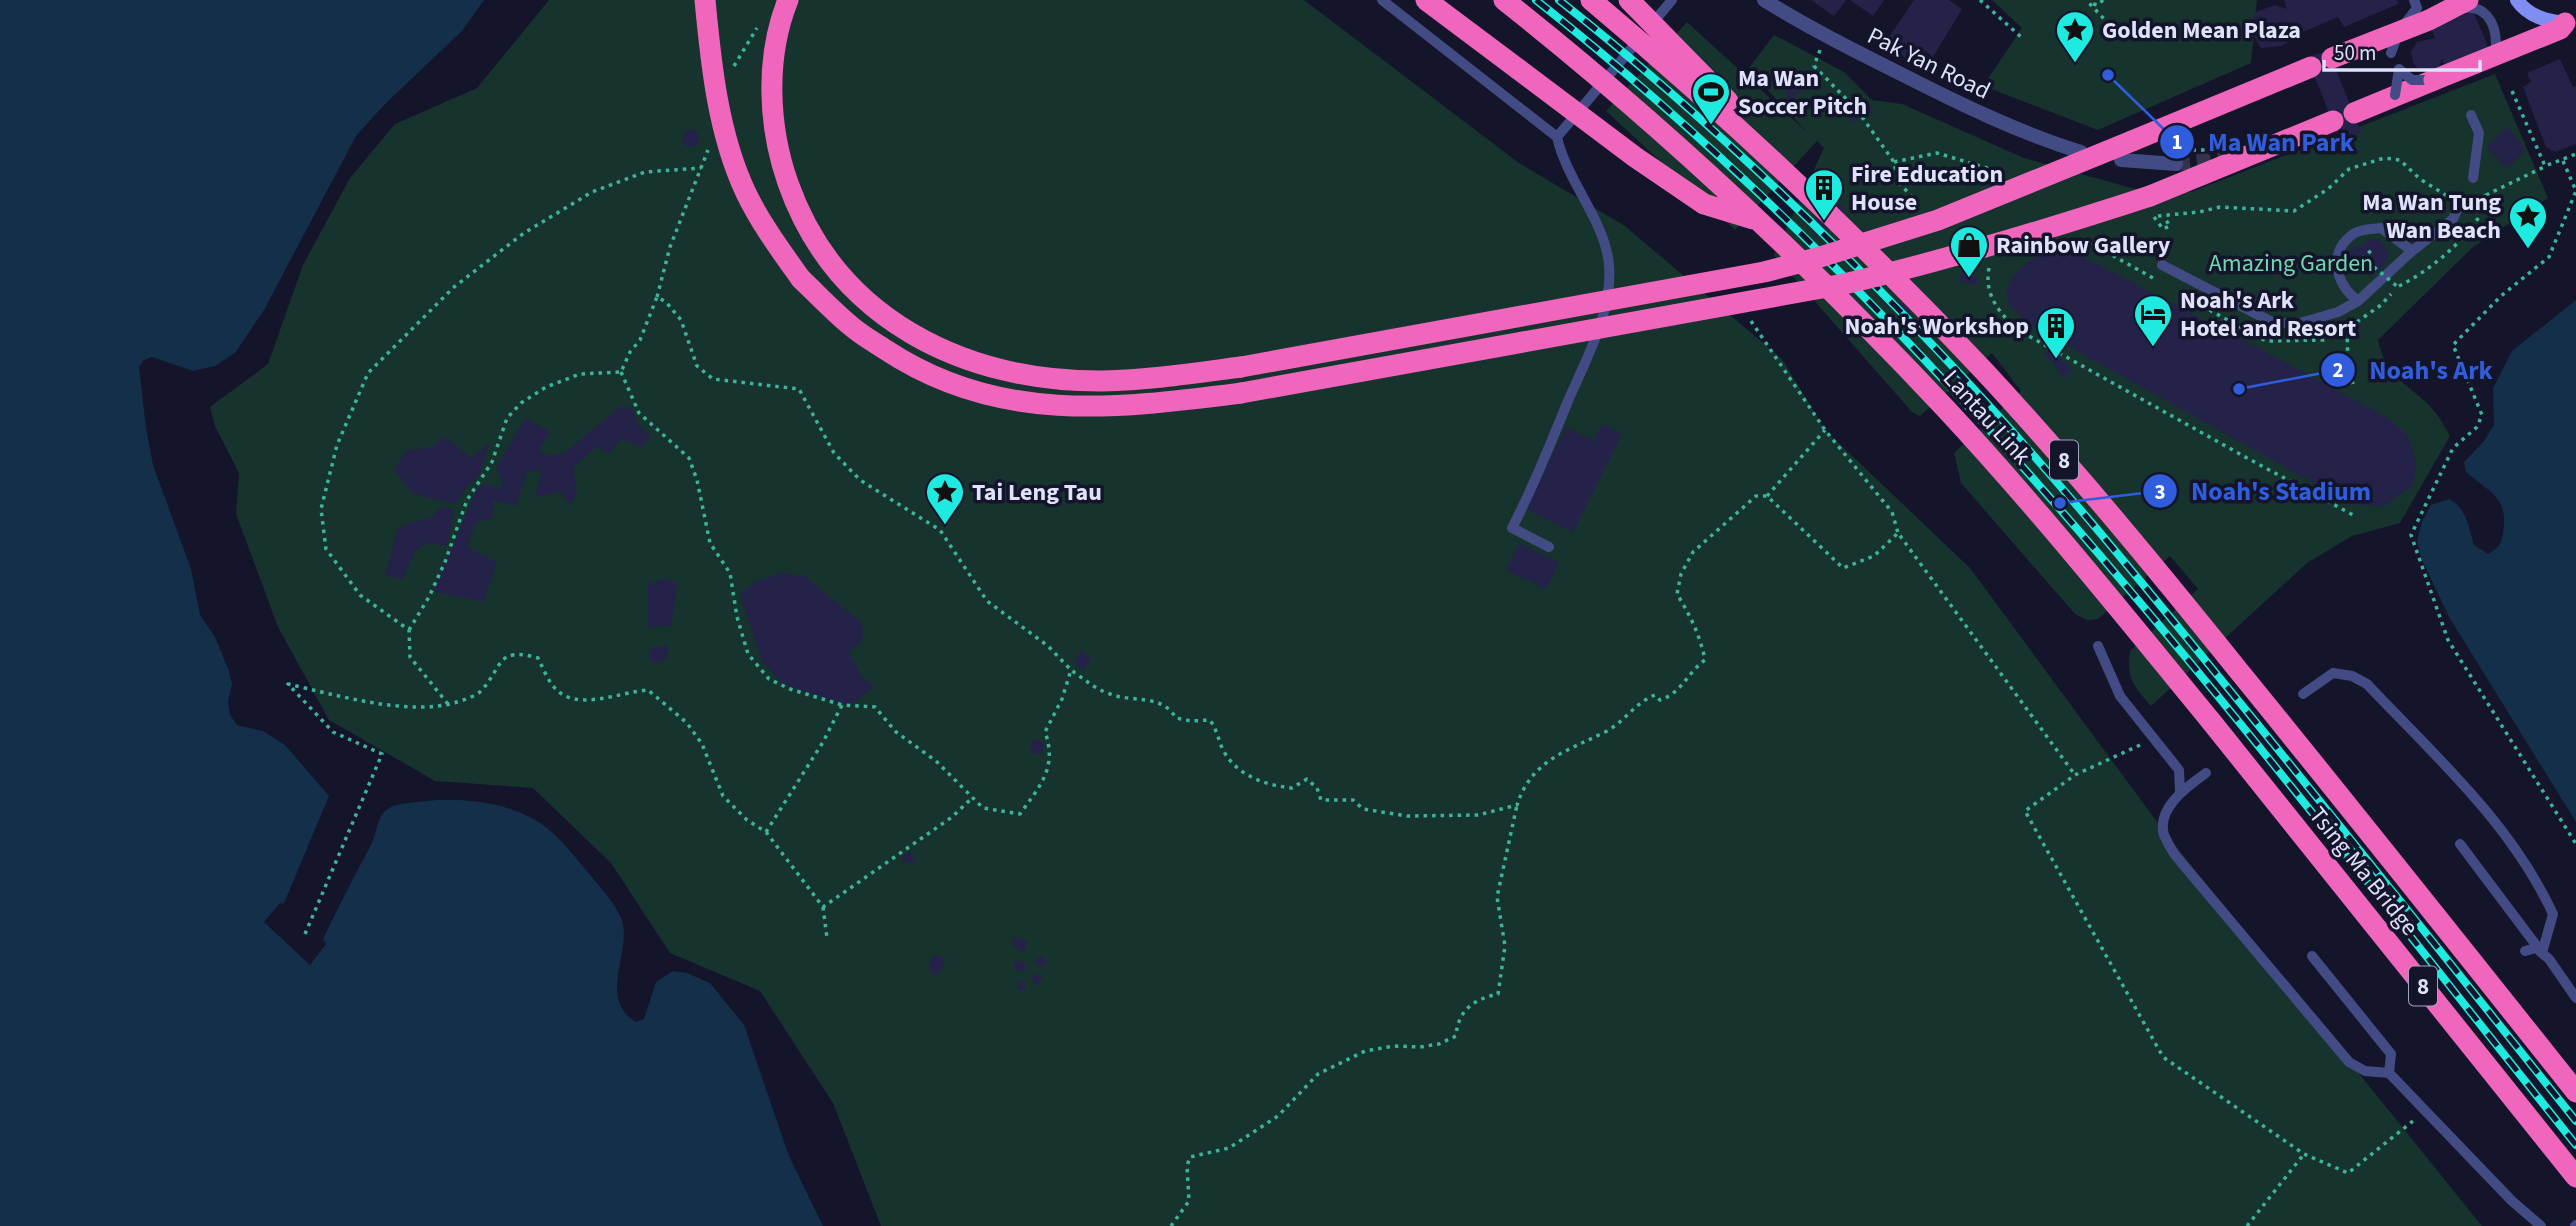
<svg xmlns="http://www.w3.org/2000/svg" width="2576" height="1226" viewBox="0 0 2576 1226" font-family="'Source Sans 3',sans-serif">
<rect width="100%" height="100%" fill="#14142a"/>
<path fill="#17332e" d="M549 0H1304L1519 163 1625 226 1782 359 1825 430 1970 568 2166 834 2482 1226H881L833 1103 760 991 670 953 611 863 533 788 435 781 329 720 278 627 236 514 239 473 215 426 210 407 268 364 303 265 350 178 395 124 477 88Z
M1992 0H2257L2251 63 2098 130 1983 86 2022 28Z
M1687 22 1808 133 1748 69 1774 35 1844 72 1872 100 1902 104 2024 158 2135 189 2191 192 2495 74 2548 198 2473 247 2378 340C2387 382 2411 383 2435 412 2441 419 2445 428 2450 436L2400 523 2352 536 2307 563 2151 706C2134 686 2126 679 2130 651L2198 589 2170 556 2098 619 2087 620 2075 614 1961 483 1954 453 2021 391 1992 353 1920 416 1912 412 1774 255 1824 148 1817 141 1735 230 1606 111Z"/>
<path fill="#132f49" d="M0 0H484L462 31 383 106 356 136 264 310 235 353 215 366 193 371 152 357 144 360 139 367 146 428 153 465 191 569 200 615 215 637 229 671 232 684 228 702 230 715 237 725 263 731 285 745 329 796 287 896 283 904 280 903 264 922 310 965 326 944 323 939C338 908 354 876 371 845 376 836 377 818 385 811 395 802 413 803 426 801 466 797 515 803 547 828 562 840 574 856 587 871 599 886 613 900 621 918 634 949 596 998 636 1022L644 1019 656 982 673 971 687 973 710 983 744 1025 789 1156 823 1226H0Z
M2576 300V822L2449 617 2422 560 2417 541 2422 521 2431 505 2449 499C2466 507 2469 528 2474 545L2488 554C2497 549 2502 544 2503 533 2509 497 2490 493 2466 472L2464 462 2484 441 2494 425 2493 388 2512 351Z"/>
<path fill="#242249" d="M1811 0H1846L1834 16Z
M1850 0H1884L1873 16Z
M1914 0H1949L1962 9 1933 57 1925 51 1916 66 1890 47 1887 40Z
M2284 0H2397L2398 4 2344 27 2338 17 2296 35 2293 29 2288 42 2282 46 2261 48 2254 36 2252 23 2256 12 2275 5 2287 9Z
M2473 11 2490 51 2446 70 2442 58 2439 66 2433 70 2428 72 2419 70 2413 63 2411 51 2417 42 2435 38 2431 28Z
M2328 50 2361 132 2340 140 2307 58Z
M2560 59 2573 87 2576 86V144L2555 152 2546 147 2523 87 2531 82 2527 73Z
M1800 82 1803 91 1794 94 1798 108 1791 110 1784 87Z
M1871 107 1873 112 1852 122 1849 117Z
M2507 127 2526 150 2507 169 2486 147Z
M694 129 700 137 696 146 687 147 682 140 684 132Z
M1831 203 1842 205 1844 214 1815 237 1811 228 1816 216Z
M2373 238 2382 242 2389 254 2386 264 2376 273 2355 272 2348 268 2346 257 2351 248 2364 245 2366 241Z
M2054 248 2070 250 2266 352 2386 417 2409 437 2416 464 2413 485 2383 507 2351 504 2029 324 2009 305 2006 293 2011 279 2026 263 2041 252Z
M1962 271 1979 278 1975 286 1959 280Z
M1891 298 1911 307 1908 315 1884 305Z
M2049 350 2072 368 2064 379 2045 353Z
M619 407H631L638 424 651 437 642 447 622 439 609 453 596 447 573 468 577 493 570 506 560 492 535 497 542 472 527 471 516 506 493 500V518L476 522 467 547 497 562 483 602 433 591 477 488 484 484 498 489 503 484 496 468 525 418 551 432 539 449 547 456 565 453Z
M1602 424 1622 434 1573 532 1526 509 1566 427 1594 441Z
M445 437 472 458 489 443 480 474 466 488 456 504 413 494 394 470 407 450 430 448Z
M441 507 454 510 447 546 427 543 415 551 403 579 385 576 398 528 423 519H430Z
M1519 543 1559 563 1546 589 1506 570Z
M780 573 804 576 862 623 863 639 849 652 861 676 874 687 852 704H841L783 684 762 661 740 595 753 583Z
M667 578 677 585 671 626 648 627V584Z
M667 645 668 658 655 664 648 656 650 649Z
M1081 651 1091 658 1083 671 1074 662Z
M1030 747a7 7 0 1 1 14 0a7 7 0 1 1-14 0Z
M910 851 916 862H901V857Z
M1014 937 1027 942 1025 952 1012 945Z
M936 955 945 960 939 973 935 975 928 968 931 958Z
M1042 956 1047 961 1041 969 1035 960Z
M1014 960 1025 963V972L1015 969Z
M1031 975 1043 976 1037 986 1034 984Z
M1025 981V990H1017V983Z"/>
<g fill="none" stroke-linecap="round" stroke-linejoin="round">
<path stroke="#33334a" stroke-width="14" stroke-dasharray="14 7" stroke-linecap="butt" d="M2176 164 2226 158"/>
<path stroke="#3db39a" stroke-width="3.5" stroke-dasharray="3.5 5" stroke-linecap="butt" d="M1980 0 2021 37
M2103 0 2098 5 2089 3 2106 21
M1820 50 1814 66 1859 112
M734 66 757 28
M2512 91 2545 166 2576 154
M1862 117 1894 162 1898 182 1920 205
M2184 150H2205
M2563 161 2576 191 2549 257 2501 296 2453 345 2482 415 2477 427 2453 448 2411 535 2448 640 2576 844
M1894 162 1937 153 1987 168 1995 175
M2486 195 2544 167
M2154 217 2163 229 2170 226 2166 220
M2083 239 2153 278
M2372 267 2365 266 2360 260 2372 250
M1989 268C1984 295 1999 313 2018 330L2247 458 2355 516
M2399 286C2429 271 2460 245 2479 217L2474 201
M657 297 670 247 708 150
M2202 306 2266 341 2324 340 2347 329
M1751 321 1825 430 1892 512 1898 533
M621 372 639 413 689 458 697 480 710 543 730 573 737 617 748 654 769 679 790 689 842 705
M2353 384 2348 368 2347 329 2381 305 2391 294
M1767 496 1825 430
M409 630 429 597 445 562 467 500 492 462 507 418 521 403 546 387 580 374 621 372 630 352 640 340 657 297 666 302 681 320 697 366 713 379 799 389 834 453 860 480 940 530 987 601 1048 646 1071 670
M448 704 410 657 409 630 360 595 326 549 321 509 337 445 368 373 454 287 524 233 592 192 645 172 701 168
M2140 745 2075 775 2025 811 2163 1057 2304 1154 2348 1173 2413 1121
M766 832 823 907 952 817 973 797
M823 907 827 938
M305 934 382 754 333 732 288 684C336 695 410 717 457 702 464 700 476 696 481 691 503 667 496 646 538 658 543 668 547 679 554 687 575 713 619 692 648 690L687 723 702 744 723 796 747 820 766 832 823 742 842 705 875 707 896 732 936 761 983 808 1020 814C1039 787 1058 768 1045 732L1062 699 1071 670C1084 679 1095 689 1110 694 1133 703 1161 693 1176 718L1191 721 1210 720C1217 730 1218 739 1223 750 1237 776 1265 785 1292 788L1307 779 1317 788 1321 800H1353L1363 809 1407 816 1478 815 1517 805C1532 759 1568 751 1607 731 1625 721 1636 702 1655 695L1660 700C1682 693 1687 673 1705 660 1700 635 1690 615 1677 594L1681 574 1693 552 1756 496H1767L1843 568 1874 556 1898 533 2075 775
M1171 1226 1189 1201 1187 1166 1190 1157 1229 1148 1278 1116 1318 1074 1365 1051 1394 1046 1420 1047 1439 1044 1456 1036C1458 1010 1474 999 1498 994L1505 946 1497 897 1517 805
M2247 1226 2304 1154"/>
<path stroke="#434b84" stroke-width="10" d="M1382 0 1557 137C1567 182 1605 220 1609 265 1613 314 1584 362 1566 406 1549 447 1533 488 1512 528L1549 547
M2460 9C2485 3 2496 22 2496 45
M1651 25 1672 0
M2391 53 2399 31 2417 8 2414 0
M2471 115 2479 133 2473 178
M1557 137 1641 37
M2162 265 2274 323H2300L2338 312 2358 301 2412 251 2453 219 2457 210
M2358 301C2336 284 2327 253 2353 234 2360 229 2373 229 2381 228L2412 251
M2098 646 2120 696 2179 770 2180 792
M2303 694 2333 673 2352 676 2367 684C2434 755 2511 823 2553 914L2542 953
M2206 773C2188 786 2156 808 2164 835 2167 842 2171 849 2175 855L2349 1062 2365 1071 2389 1073 2512 1201 2541 1226
M2460 844 2542 953
M2525 951 2536 948 2549 959 2576 998
M2312 956 2391 1054 2389 1073
M2575 1226 2576 1225"/>
<path stroke="#434b84" stroke-width="14" d="M1764 0C1809 28 1857 52 1905 76 1962 105 2020 133 2081 152
M2121 160 2176 164"/>
<path stroke="#808ef3" stroke-width="14" d="M2517 0C2528 16 2546 21 2565 23"/>
<path stroke="#f166bd" stroke-width="21" d="M788 0C765 57 768 126 788 183 836 319 964 382 1103 381 1149 380 1195 373 1241 367
M1426 0 1518 69
M2332 58 2429 20 2468 0
M2354 113 2434 80
M2132 141 2311 67
M2150 196 2333 121
M801 279C817 294 833 311 851 326 861 335 874 342 886 350 998 424 1115 409 1241 393"/>
<defs>
<path id="rail" d="M1536 0C1944 321 2254 742 2576 1145
M1559 0C1706 116 1843 248 1970 385 2062 484 2147 589 2232 693 2348 835 2462 978 2576 1121"/>
</defs>
<use href="#rail" stroke="#1eeae0" stroke-width="8"/>
<use href="#rail" stroke="#14142a" stroke-width="5" stroke-dasharray="16" stroke-linecap="butt"/>
<path stroke="#3db39a" stroke-width="3.5" stroke-dasharray="3.5 5" stroke-linecap="butt" d="M2158 216 2199 212 2220 207 2294 211 2328 189 2349 169 2384 158 2400 160 2420 179 2449 197 2474 201 2486 195
M2374 267 2398 287"/>
<path stroke="#434b84" stroke-width="10" d="M2399 69 2412 80H2434
M2395 95 2399 69"/>
<path stroke="#f166bd" stroke-width="21" d="M705 0C711 64 718 134 746 193 761 224 781 251 801 279
M1504 0C1661 124 1808 262 1945 408 2038 508 2124 615 2210 720 2333 872 2454 1025 2576 1177
M1591 0C1729 116 1860 239 1984 371 2073 467 2156 568 2238 670 2352 810 2464 951 2576 1092
M1629 0 1728 101
M1518 69 1635 157 1704 204 1753 219
M2434 80 2560 29 2565 23
M1241 367 1764 272 1817 258 1938 220 2132 141
M1241 393 1844 284C1948 260 2049 229 2150 196"/>
</g>
<defs>
<symbol id="sight-pin" viewBox="-11 -11 22 30"><path d="M0 17L-7.5 6A9.5 9.5 0 1 1 7.5 6Z" fill="#1eeae0" stroke="#14142a"/><path d="M0-6L1.8-2.2L6-1.7L2.9 1.2L3.7 5.4L0 3.3L-3.7 5.4L-2.9 1.2L-6-1.7L-1.8-2.2Z" fill="#111"/></symbol>
<symbol id="stadium-pin" viewBox="-11 -11 22 30"><path d="M0 17L-7.5 6A9.5 9.5 0 1 1 7.5 6Z" fill="#1eeae0" stroke="#14142a"/><path d="M0-5a6.5 5 0 1 0 0 10a6.5 5 0 1 0 0-10ZM-3.5-1.8h7v3.6h-7Z" fill="#111"/></symbol>
<symbol id="building-pin" viewBox="-11 -11 22 30"><path d="M0 17L-7.5 6A9.5 9.5 0 1 1 7.5 6Z" fill="#1eeae0" stroke="#14142a"/><path d="M-4-6H4V6H1V3H-1V6H-4ZM-2.5-4.3h1.7v1.8h-1.7ZM.8-4.3h1.7v1.8H.8ZM-2.5-1h1.7V.8h-1.7ZM.8-1h1.7V.8H.8Z" fill="#111"/></symbol>
<symbol id="shop-pin" viewBox="-11 -11 22 30"><path d="M0 17L-7.5 6A9.5 9.5 0 1 1 7.5 6Z" fill="#1eeae0" stroke="#14142a"/><path d="M-5-2.5h2.3a2.7 3.5 0 0 1 5.4 0H5L5.5 6h-11ZM-1.5-2.5h3a1.5 2.3 0 0 0-3 0Z" fill="#111"/></symbol>
<symbol id="hotel-pin" viewBox="-11 -11 22 30"><path d="M0 17L-7.5 6A9.5 9.5 0 1 1 7.5 6Z" fill="#1eeae0" stroke="#14142a"/><path d="M-6-4.5h1.5V1H6V5H4.5V3h-9V5H-6ZM-4 0a1.8 1.8 0 1 1 3.6 0ZM.5 0V-2.5h3Q6-2.5 6 0Z" fill="#111"/></symbol>
</defs>
<g fill-rule="evenodd">
<use href="#sight-pin" x="2053" y="8" width="44" height="60"/>
<use href="#stadium-pin" x="1689" y="70" width="44" height="60"/>
<use href="#building-pin" x="1802" y="166" width="44" height="60"/>
<use href="#sight-pin" x="2506" y="194" width="44" height="60"/>
<use href="#shop-pin" x="1947" y="223" width="44" height="60"/>
<use href="#hotel-pin" x="2131" y="292" width="44" height="60"/>
<use href="#building-pin" x="2034" y="304" width="44" height="60"/>
<use href="#sight-pin" x="923" y="470" width="44" height="60"/>
</g>
<g text-anchor="middle" stroke-width="7" stroke-linejoin="round" paint-order="stroke">
<g fill="#14142a" stroke="#a3a4bd" stroke-width="2">
<rect x="2050" y="440.5" width="28" height="39" rx="5"/>
<rect x="2409" y="966.5" width="28" height="39" rx="5"/>
</g>
<g font-size="23" font-weight="bold" fill="#e0e1fc">
<text x="2064" y="468">8</text>
<text x="2423" y="994">8</text>
</g>
<g font-size="24" font-weight="bold" fill="#e0e1fc" stroke="#14142a" text-anchor="start">
<text x="2102" y="38">Golden Mean Plaza</text>
<text x="1738" y="86">Ma Wan<tspan x="1738" dy="28">Soccer Pitch</tspan></text>
<text x="1851" y="182">Fire Education<tspan x="1851" dy="28">House</tspan></text>
<text x="2501" y="210" text-anchor="end">Ma Wan Tung<tspan x="2501" dy="28">Wan Beach</tspan></text>
<text x="1996" y="253">Rainbow Gallery</text>
<text x="2180" y="308">Noah's Ark<tspan x="2180" dy="28">Hotel and Resort</tspan></text>
<text x="2029" y="334" text-anchor="end">Noah's Workshop</text>
<text x="972" y="500">Tai Leng Tau</text>
</g>
<g font-size="24" fill="#e0e1fc" stroke="#14142a">
<text transform="translate(1929 63) rotate(26)" y="8">Pak Yan Road</text>
<text transform="translate(1987 417) rotate(48)" y="8">Lantau Link</text>
<text transform="translate(2364 871) rotate(51)" y="8">Tsing Ma Bridge</text>
</g>
<g font-size="24" fill="#71d7ae" stroke="#14142a">
<text x="2291" y="271">Amazing Garden</text>
</g>
</g>
<path fill="none" stroke="#305ddc" stroke-width="2.5" d="M2108 75L2177 142M2239 389L2338 370M2060 503L2160 491"/>
<g fill="#305ddc" stroke="#14142a" stroke-width="2.5">
<circle cx="2108" cy="75" r="7"/>
<circle cx="2239" cy="389" r="7"/>
<circle cx="2060" cy="503" r="7"/>
<circle cx="2177" cy="142" r="18"/>
<circle cx="2338" cy="370" r="18"/>
<circle cx="2160" cy="491" r="18"/>
</g>
<g font-size="21" text-anchor="middle" font-weight="bold" fill="#fff">
<text x="2177" y="149">1</text>
<text x="2338" y="377">2</text>
<text x="2160" y="499">3</text>
</g>
<g font-size="26" text-anchor="middle" font-weight="bold" fill="#305ddc" stroke="#14142a" stroke-width="7" stroke-linejoin="round" paint-order="stroke">
<text x="2281" y="151">Ma Wan Park</text>
<text x="2431" y="379">Noah's Ark</text>
<text x="2281" y="500">Noah's Stadium</text>
</g>
<path d="M2324 60v10h156v-10" fill="none" stroke="#e0e1fc" stroke-width="3.5"/>
<text x="2334" y="60" font-size="21" fill="#e0e1fc" stroke="#14142a" stroke-width="5" paint-order="stroke">50 m</text>
</svg>
